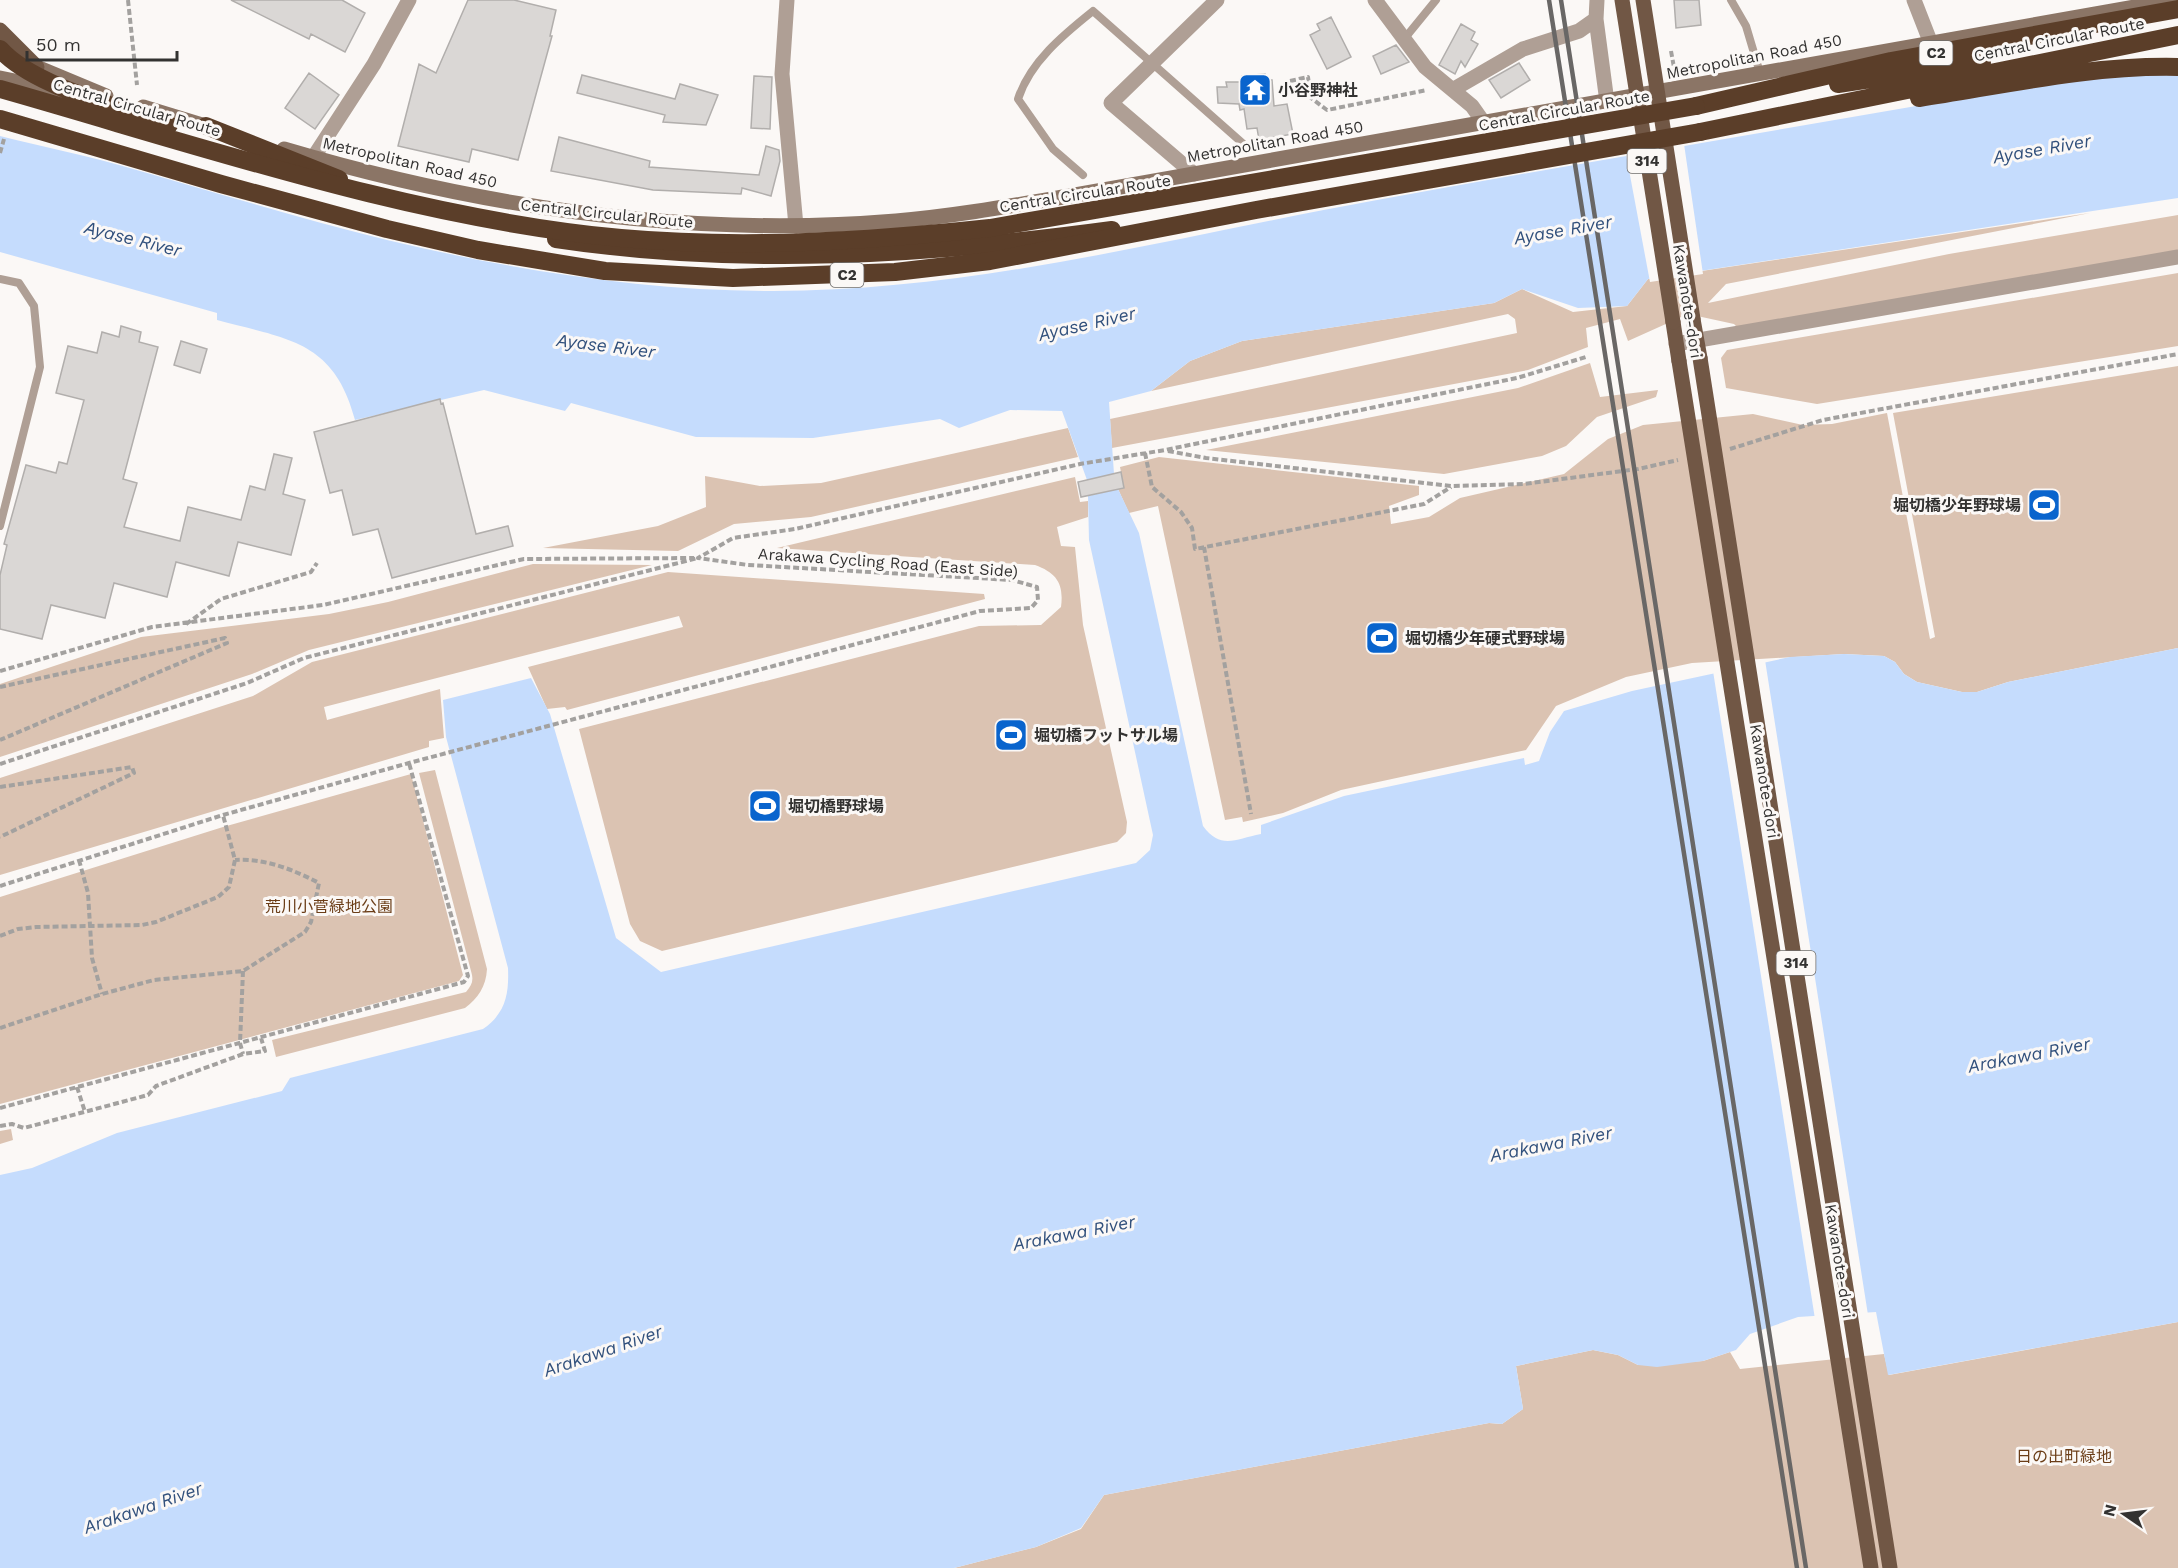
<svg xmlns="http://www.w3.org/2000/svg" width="2178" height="1568" viewBox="0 0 2178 1568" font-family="'Work Sans','Noto Sans JP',sans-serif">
<rect width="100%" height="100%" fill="#fbf8f6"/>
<path fill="#dbc3b2" d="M2090 213 1726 284 1708 303 1949 254 2178 215V252L1740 330 1734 324 1688 314 1628 341 1620 319 1586 328 1588 347 1528 370 1112 448 1110 419 1517 333 1515 319 1508 314 1151 391 1190 361 1242 341 1494 303 1522 289 1573 312 1627 306 1648 279Z
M2178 273V346L1817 404 1726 388 1721 358 1727 350Z
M1590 363 1600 397 1658 390 1656 397 1597 417 1566 446 1542 456 1444 474 1206 450 1518 388Z
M2178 366V648L2008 682 1977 692H1962L1917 682 1904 674 1895 662 1884 656 1844 654 1692 663 1626 677 1556 706 1526 750 1341 790 1283 813 1243 822 1242 817 1225 820 1158 506 1129 513 1118 489 1124 488 1120 467 1159 457 1419 486V495L1389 506 1391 524 1429 517 1460 498 1564 474 1608 439 1643 425 1753 414 1803 425 1832 424 1887 413 1930 639 1935 637 1893 413Z
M1068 428 1078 457 811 517 734 524 678 551 543 548 658 526 706 507 705 476 760 486 821 483Z
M1075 477 1080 502 1088 501V517L1057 527 1061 546 1075 547 1083 625 1127 822 1126 833 1117 842 662 951 640 941 630 924 579 729 979 626 1041 625 1061 607C1064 584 1057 573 1035 565L777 548Z
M533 564 652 565 309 650 252 674 0 757V684L141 637 329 614 388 602Z
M668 572 984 594 985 599 567 710 565 707 547 709 528 667 683 627 679 616 324 707 327 720 440 689 444 738 429 741V747L0 875V778L253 696 312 662Z
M435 770 487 969C486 987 478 998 465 1008L276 1057 272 1040 466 992C472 985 474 981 471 971L419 773Z
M411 774 463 975 459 981 0 1104V897L223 827Z
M11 1129 13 1140 0 1144V1131Z
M2178 1322V1568H954L1036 1547 1081 1529 1104 1495 1489 1423 1502 1424 1523 1409 1516 1366 1593 1350 1618 1355 1638 1365 1703 1361 1730 1352 1740 1369 1884 1354 1889 1375Z"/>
<path fill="#c5dcfd" d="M2178 59V198L1648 279 1627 306 1578 308 1522 289 1494 303 1242 341 1190 361 1151 391 1109 402 1114 474 1087 480 1062 411 1010 410 959 428 940 419 813 438 696 437 571 403 565 411 484 390 355 420C334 340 287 339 217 320V313L0 252V136C40 146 80 154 119 165 208 190 297 218 387 240 513 270 643 291 773 291 977 291 1178 236 1377 200 1644 151 1912 109 2178 59Z
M1118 489 1139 533 1203 826C1221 850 1235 839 1261 834V825L1344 796 1524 758 1525 765 1539 761 1550 732 1564 711 1632 691 1790 657 1844 654 1884 656 1895 662 1904 674 1917 682 1962 692H1977L2008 682 2178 648V1322L1888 1375 1876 1312 1798 1317 1750 1334 1736 1350 1703 1361 1657 1367 1638 1365 1618 1355 1593 1350 1516 1366 1523 1409 1502 1424 1489 1423 1104 1495 1081 1528 1036 1547 954 1568H0V1175L32 1168 117 1133 282 1091 290 1078 483 1029C506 1013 509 994 508 968L446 737 443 700 531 678 550 714 616 938 661 972 1136 863 1150 850 1153 835 1089 540 1088 496Z"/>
<path fill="#fbf8f6" d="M1684 144 1703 274 1650 282 1626 154Z
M1765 660 1868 1315 1815 1319 1713 671Z"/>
<path fill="#dad7d5" stroke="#b1aeac" stroke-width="1.5" d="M231 0H342L365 13 345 52 311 34 309 39Z
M468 0H514L556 10 550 36H552L518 160 472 149 469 162 398 146 419 64 436 73Z
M1674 0H1699L1701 25 1676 28Z
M1331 17 1351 57 1327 69 1310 35 1320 30 1317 24Z
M1461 24 1475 32 1471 40 1478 44 1465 67 1461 61 1455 74 1439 65Z
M1396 45 1409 62 1381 74 1373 56Z
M1519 63 1530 80 1501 98 1489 80Z
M309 73 339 95 315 129 285 108Z
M1265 74 1266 80H1272L1274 106 1287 104 1293 134 1259 140 1257 128 1247 129 1244 109 1240 110 1239 104 1218 103 1217 87H1227L1226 82H1242V76Z
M582 75 675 99 680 84 718 95 706 125 663 122 665 115 577 93Z
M754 76 772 77 770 129 751 128Z
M559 137 650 161 649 167 759 175 766 146 779 150 780 161 771 196 742 188 741 194 653 190 551 171Z
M121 326 141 332 139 342 158 347 123 479 137 483 124 527 180 541 188 507 241 520 250 486 265 490 274 454 292 458 283 494 305 500 291 555 238 542 229 576 176 562 167 597 114 583 105 618 51 605 42 639 0 629V575L7 545 4 544 26 465 56 473 59 462 67 464 84 400 56 393 68 346 97 353 102 332 119 337Z
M181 341 207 349 200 373 174 365Z
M440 399 441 404 443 403 476 534 508 526 513 546 392 578 378 529 353 535 342 490 330 493 314 432Z
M1121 472 1124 488 1081 497 1078 482Z"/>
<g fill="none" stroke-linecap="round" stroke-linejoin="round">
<path stroke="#a3a19f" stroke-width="4" stroke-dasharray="6 3" stroke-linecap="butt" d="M128 0 137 85
M1671 51 1675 73
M1290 81 1308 77 1311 98 1327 110 1427 90
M0 153 4 139
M1730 449 1823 420 2178 354
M1168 451 1206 458 1451 486 1524 484 1638 469 1678 460
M1145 453 1152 487 1181 512 1192 528 1195 549 1424 504 1451 487
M1204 547 1251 814
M186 624 221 599 311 572 317 563
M0 671 152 627 323 605 524 559 694 558
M0 687 225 638 227 643 0 740
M0 764 247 683 304 658 698 558
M0 787 132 767 134 773 0 837
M79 860 88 893 92 958 102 994
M0 886 223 815 409 763 980 611 1031 608 1038 600 1037 587 1012 580 748 565 698 558 733 538 795 529 1080 464 1165 450 1517 378 1586 357
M0 936 18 929 36 927 142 925 156 922 218 897 229 887 235 860 223 815
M243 971 240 1043 243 1054
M0 1028 102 994 154 980 243 971 305 932 311 922 319 883C294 870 265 858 235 860
M77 1087 85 1112
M0 1108 464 982 468 976 409 763
M0 1126 12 1124 24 1128 148 1095 156 1086 243 1054 265 1051 261 1038"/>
<path stroke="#af9f95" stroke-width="8" d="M1731 0 1746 26 1760 73
M1405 38 1436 0
M1083 175 1053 149 1018 99C1030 62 1063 35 1093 11L1248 148
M0 279 19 283 34 306 40 367 0 526"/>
<path stroke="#af9f95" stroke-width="15" d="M787 0 782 74 796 226
M1375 0 1425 67 1472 106 1484 123
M1597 0 1596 19 1607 102
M1914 0 1930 41
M1454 89 1523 49 1579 31 1596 19
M313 158 374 64 409 0
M1194 174 1111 103 1217 0
M1676 344 2178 257"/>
<path stroke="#8b7566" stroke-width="15" d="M34 66 106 96
M0 78 59 90
M143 107 215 129
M284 149C483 208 689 238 896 221 956 216 1016 205 1075 195L2174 0"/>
<path stroke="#715745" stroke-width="15" d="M0 30 37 67
M1693 319 1700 358
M1673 322 1679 361"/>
<path stroke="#5b3e29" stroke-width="18" d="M1838 84 1982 62
M1919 98C2004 85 2091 65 2178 67
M1696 106 1891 61 2178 9
M206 126 339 179
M1700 132 2178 35
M556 239C741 267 927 255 1112 230"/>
<path stroke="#696766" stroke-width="4.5" d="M1549 0 1797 1568
M1561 0 1806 1568"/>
<path stroke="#715745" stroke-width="15" d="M1622 0 1673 322
M1643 0 1693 319
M1700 358 1890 1568
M1679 361 1871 1568"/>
<path stroke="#5b3e29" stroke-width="18" d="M0 49C32 86 122 108 169 125
M0 89C201 146 413 219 621 238 745 249 867 241 990 228L1696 106
M0 119 221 184 387 229 478 250 605 271 733 278 895 272 990 261 1256 210 1700 132"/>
</g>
<defs>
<symbol id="temple-square" viewBox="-11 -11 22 22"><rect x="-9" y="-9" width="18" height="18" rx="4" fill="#0964cd" stroke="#fbf8f6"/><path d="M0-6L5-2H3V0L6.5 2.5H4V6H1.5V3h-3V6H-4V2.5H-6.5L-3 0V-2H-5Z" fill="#fff"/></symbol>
<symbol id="stadium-square" viewBox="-11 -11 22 22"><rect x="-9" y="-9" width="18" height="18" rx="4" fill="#0964cd" stroke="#fbf8f6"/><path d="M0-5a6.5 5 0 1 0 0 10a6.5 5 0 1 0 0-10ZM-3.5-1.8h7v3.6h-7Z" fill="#fff"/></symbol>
</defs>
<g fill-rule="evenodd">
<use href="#temple-square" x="1236" y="71" width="38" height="38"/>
<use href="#stadium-square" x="2025" y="486" width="38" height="38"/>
<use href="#stadium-square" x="1363" y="619" width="38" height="38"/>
<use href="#stadium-square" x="992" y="716" width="38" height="38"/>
<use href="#stadium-square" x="746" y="787" width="38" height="38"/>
</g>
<g text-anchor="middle" stroke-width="6" stroke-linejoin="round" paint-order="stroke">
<g fill="#fbf8f6" stroke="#6f6d6c" stroke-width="1.5">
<rect x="1919.5" y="41" width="33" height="24" rx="4.5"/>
<rect x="1627.5" y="149" width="39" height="24" rx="4.5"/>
<rect x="830.5" y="263" width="33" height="24" rx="4.5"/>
<rect x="1776.5" y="951" width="39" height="24" rx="4.5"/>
</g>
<g font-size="15" font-weight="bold" fill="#333231">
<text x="1936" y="58">C2</text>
<text x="1647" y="166">314</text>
<text x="847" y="280">C2</text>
<text x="1796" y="968">314</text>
</g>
<g font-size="16" fill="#333231" stroke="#fbf8f6">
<text transform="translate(2059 39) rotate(-11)" y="6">Central Circular Route</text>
<text transform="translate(1754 56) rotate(-11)" y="6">Metropolitan Road 450</text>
<text transform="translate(137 107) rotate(16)" y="6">Central Circular Route</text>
<text transform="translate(1564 110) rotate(-10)" y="6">Central Circular Route</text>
<text transform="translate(1275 141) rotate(-10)" y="6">Metropolitan Road 450</text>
<text transform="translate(410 162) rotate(13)" y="6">Metropolitan Road 450</text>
<text transform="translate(1085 193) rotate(-9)" y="6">Central Circular Route</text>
<text transform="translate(607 213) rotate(6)" y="6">Central Circular Route</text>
<text transform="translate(1688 301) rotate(81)" y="6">Kawanote-dori</text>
<text transform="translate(888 562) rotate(4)" y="6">Arakawa Cycling Road (East Side)</text>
<text transform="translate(1765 781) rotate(81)" y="6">Kawanote-dori</text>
<text transform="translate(1840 1261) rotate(81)" y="6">Kawanote-dori</text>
</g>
<g font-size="16" font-weight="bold" fill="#333231" stroke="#fbf8f6" text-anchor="start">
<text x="1278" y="96">小谷野神社</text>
<text x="2021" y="511" text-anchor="end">堀切橋少年野球場</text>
<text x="1405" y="644">堀切橋少年硬式野球場</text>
<text x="1034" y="741">堀切橋フットサル場</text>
<text x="788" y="812">堀切橋野球場</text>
</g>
<g font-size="16" fill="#6b3d17" stroke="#fbf8f6">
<text x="329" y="912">荒川小菅緑地公園</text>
<text x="2064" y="1462">日の出町緑地</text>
</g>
<g font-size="18" font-style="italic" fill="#31507c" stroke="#fbf8f6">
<text transform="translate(2042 149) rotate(-10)" y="6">Ayase River</text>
<text transform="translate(1563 230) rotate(-10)" y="6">Ayase River</text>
<text transform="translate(133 239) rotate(14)" y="6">Ayase River</text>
<text transform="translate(1087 324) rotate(-13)" y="6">Ayase River</text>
<text transform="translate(606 346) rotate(7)" y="6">Ayase River</text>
<text transform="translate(2029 1055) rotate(-11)" y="6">Arakawa River</text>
<text transform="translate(1551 1144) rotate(-11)" y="6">Arakawa River</text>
<text transform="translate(1074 1233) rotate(-11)" y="6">Arakawa River</text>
<text transform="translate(603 1351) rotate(-19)" y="6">Arakawa River</text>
<text transform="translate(143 1508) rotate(-19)" y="6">Arakawa River</text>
</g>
</g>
<g transform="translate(2124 1514) rotate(284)" stroke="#fbf8f6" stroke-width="4.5" paint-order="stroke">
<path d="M0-4.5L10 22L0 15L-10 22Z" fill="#333231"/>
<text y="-9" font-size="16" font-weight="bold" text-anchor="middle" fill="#333231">N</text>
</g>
<path d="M27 51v9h150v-9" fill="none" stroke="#333231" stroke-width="3"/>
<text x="36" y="51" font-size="18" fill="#333231" stroke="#fbf8f6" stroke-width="4.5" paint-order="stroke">50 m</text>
</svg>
